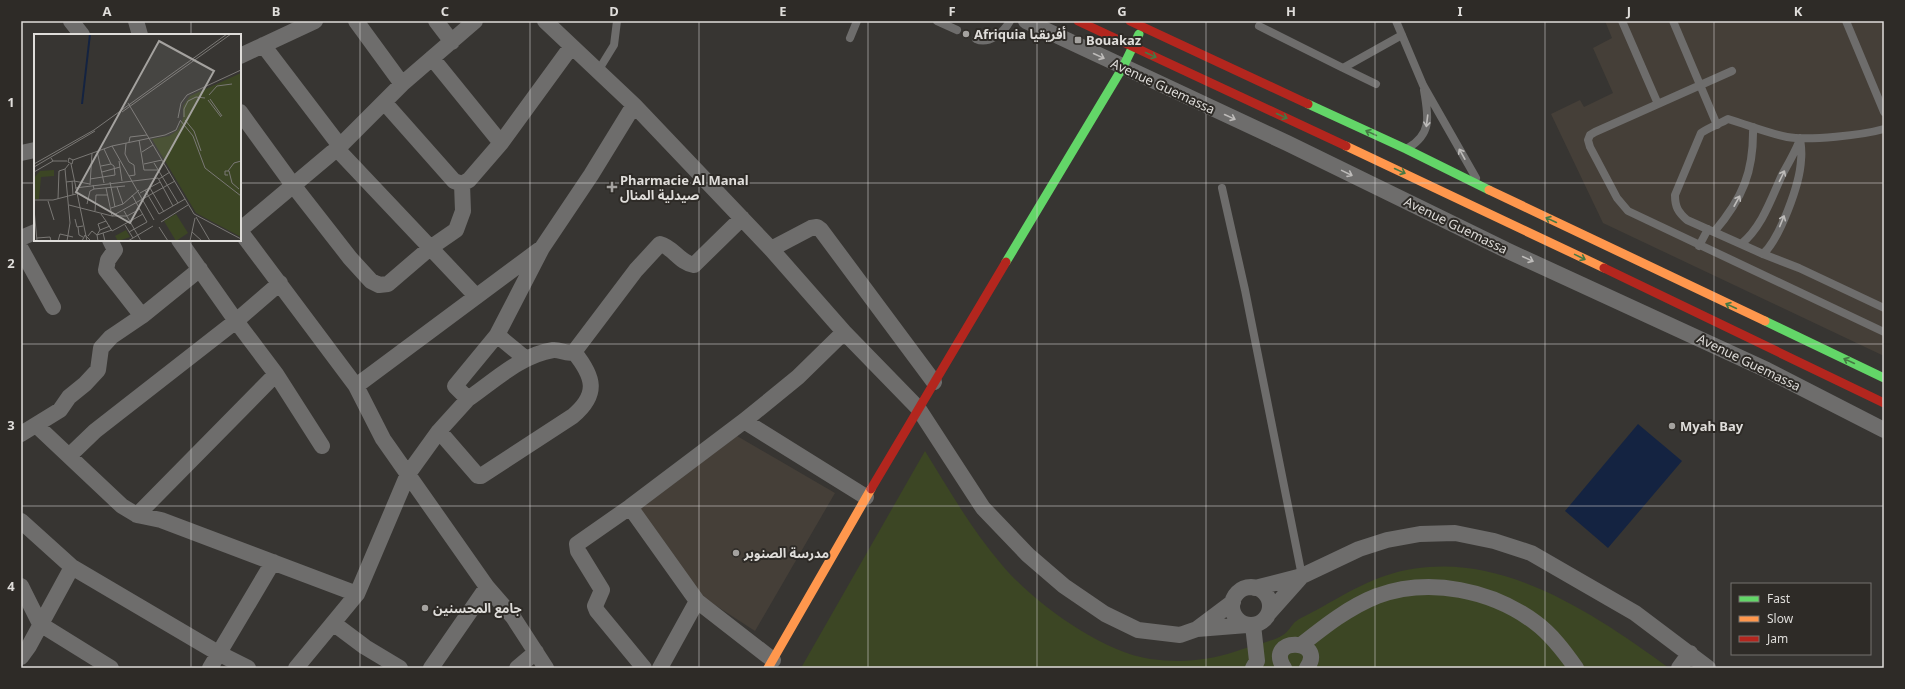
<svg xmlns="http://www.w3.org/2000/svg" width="1905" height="689" viewBox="0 0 1905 689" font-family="'Noto Sans','Noto Sans Arabic',sans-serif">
<rect width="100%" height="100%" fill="#373532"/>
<path fill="#453f38" d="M1605 21H1884V356L1603 223 1551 114 1580 100 1584 107 1613 93 1593 48 1612 38Z
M737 436 835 493 755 631 701 596 640 509Z"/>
<path fill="#3c4624" d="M925 451C949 490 972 530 1002 565 1033 602 1101 652 1150 659 1182 663 1206 661 1237 651 1249 647 1274 641 1283 635 1288 632 1291 626 1295 622 1303 616 1314 612 1322 607 1359 586 1386 570 1429 567 1516 560 1602 619 1669 668H801Z"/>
<path fill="#142341" d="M1638 424 1682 461 1608 548 1565 511Z"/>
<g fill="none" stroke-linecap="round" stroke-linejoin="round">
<path stroke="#6e6d6c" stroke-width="8" d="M937 21 957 30
M1396 21 1423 85 1476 178
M1622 21 1658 104
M1673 21 1717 125
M1846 21 1884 112
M1259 26 1343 68 1402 35
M850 38 857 21
M976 39C989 45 1004 32 1010 21
M1343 68 1376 84
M598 71 614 45 617 21
M1732 71 1595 132 1590 135 1588 140 1590 147 1617 198 1628 211 1884 332
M1884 129C1863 135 1809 141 1787 137 1767 133 1748 125 1728 119 1719 124 1710 127 1701 133L1675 195C1675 207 1678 212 1687 220L1763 254 1799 268 1884 308
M1408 148C1433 133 1428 115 1424 90
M1222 188 1245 290 1302 576
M1714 232C1743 198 1754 171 1753 127
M1741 244C1762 227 1771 199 1782 175 1788 164 1794 154 1799 142
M1699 246 1708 229
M1763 254C1780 238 1800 184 1801 160 1802 153 1801 145 1800 138"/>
<path stroke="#6e6d6c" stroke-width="16" d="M71 21 82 35
M136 21 140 35
M356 21 402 84
M436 21 452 42
M545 21 634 105 771 249 844 332 918 408 983 508 1028 555 1064 586 1105 614 1138 630 1180 635 1197 629 1247 625
M1026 21 1287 143 1506 250 1767 370 1884 430
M263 45 340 146
M240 56 315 21
M432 58 501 143
M384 102 454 181 462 184 469 180 501 143 571 47
M240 112 293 185 350 258 371 281 379 285 388 284 430 248 456 230 463 211 462 184
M336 148 476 296
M21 153 35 150
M240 230 340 146 402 84 475 21
M240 231 356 386 383 439 487 587 513 617 546 668
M21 238 35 232
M110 240 115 250 108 260 106 270 142 316
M179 240 236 321 276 374 322 446
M21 249 53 307
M771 249 811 228 817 227 821 230 934 382
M497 335 526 359
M356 386 539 250
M468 399C494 381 521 355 553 350 560 349 567 355 574 352
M744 421 866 497
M36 425 122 506 137 515 276 374
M439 431 478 476H481L573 416C599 394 594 377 574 352L636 270 660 244C673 247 680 263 694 265L742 218
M21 434 60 410 69 397 85 384 98 370 101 348 111 337 142 316 200 269
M69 456 95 431 236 321 280 283
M630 507 697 601 773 660
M137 515 161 520 357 594
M21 521 72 567 218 653 248 668
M21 586 40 624 111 668
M1232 606a19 19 0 1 1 38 0a19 19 0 1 1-38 0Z
M1255 588 1302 576 1359 549 1387 540 1420 534 1455 533 1494 541 1531 553 1635 613 1708 668
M1269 613 1302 576
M333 623 365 647 400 668
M1253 625 1257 661 1253 668
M1197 629 1233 602
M1301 645C1325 626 1349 607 1377 596 1430 577 1492 590 1536 623 1552 635 1564 651 1576 668
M21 657 29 646 72 567
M210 668 273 562
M296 668 357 594 408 474 439 431 468 399 455 386 497 335 542 248 591 175 634 105
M431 668 487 587
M517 668 536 652
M644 668 597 611 595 606 602 590 578 551 577 544 630 507 744 421 798 377 844 332
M660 668 697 601
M1284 668C1264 636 1327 638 1307 668
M1679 668 1690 653"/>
<path stroke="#63d668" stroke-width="9" d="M1308 104 1406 149 1489 190
M1006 262 1123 67 1139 34
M1765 321 1884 378"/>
<path stroke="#ff974d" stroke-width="9" d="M1346 146 1604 268
M1489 190 1765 321
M768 668 871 489"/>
<path stroke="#b3261e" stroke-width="9" d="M1078 21 1346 146
M1130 21 1308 104
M1604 268 1884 403
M871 489 1006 262"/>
</g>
<defs><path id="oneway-shaft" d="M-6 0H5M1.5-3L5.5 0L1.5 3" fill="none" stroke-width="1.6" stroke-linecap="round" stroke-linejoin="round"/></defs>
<g stroke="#467844">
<use href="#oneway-shaft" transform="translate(1151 55) rotate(25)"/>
<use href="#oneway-shaft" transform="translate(1282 116) rotate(25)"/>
<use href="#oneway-shaft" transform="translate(1371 133) rotate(-155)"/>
<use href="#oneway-shaft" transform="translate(1400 171) rotate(25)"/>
<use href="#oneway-shaft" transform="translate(1551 220) rotate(-155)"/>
<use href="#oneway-shaft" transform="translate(1580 257) rotate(26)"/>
<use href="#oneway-shaft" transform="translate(1731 306) rotate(-155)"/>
<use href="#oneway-shaft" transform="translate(1849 361) rotate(-155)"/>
</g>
<g stroke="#bdbbb9">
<use href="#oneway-shaft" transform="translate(1099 56) rotate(25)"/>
<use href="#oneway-shaft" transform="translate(1230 117) rotate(25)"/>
<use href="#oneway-shaft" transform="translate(1427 121) rotate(97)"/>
<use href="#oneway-shaft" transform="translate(1462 154) rotate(-119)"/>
<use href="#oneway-shaft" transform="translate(1347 173) rotate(26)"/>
<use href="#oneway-shaft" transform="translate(1782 176) rotate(-64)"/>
<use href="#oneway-shaft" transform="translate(1737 201) rotate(-61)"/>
<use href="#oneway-shaft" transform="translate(1782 221) rotate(-68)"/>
<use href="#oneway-shaft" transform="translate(1528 259) rotate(25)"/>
</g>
<path fill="none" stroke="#dfddda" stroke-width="1" stroke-opacity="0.55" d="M191 21V35M360 21V668M530 21V668M699 21V668M868 21V668M1037 21V668M1206 21V668M1375 21V668M1545 21V668M1714 21V668M21 183H35M240 183H1884M191 240V668M21 344H1884M21 506H1884"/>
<g fill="#a4a29f" stroke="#2e2b27" stroke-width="1.5">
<circle cx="966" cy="34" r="4"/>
<rect x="1074" y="36" width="8" height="8" rx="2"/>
<path d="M610 181h4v4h4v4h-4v4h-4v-4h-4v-4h4z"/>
<circle cx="1672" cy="426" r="4"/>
<circle cx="736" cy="553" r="4"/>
<circle cx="425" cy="608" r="4"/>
</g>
<g text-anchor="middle" stroke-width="4" stroke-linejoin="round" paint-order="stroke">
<g font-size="13" font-weight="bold" fill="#dfddda" stroke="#2e2b27" text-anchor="start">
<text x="974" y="39">Afriquia أفريقيا</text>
<text x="1086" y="45">Bouakaz</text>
<text x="620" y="185">Pharmacie Al Manal<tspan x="620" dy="15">صيدلية المنال</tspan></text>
<text x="1680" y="431">Myah Bay</text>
<text x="744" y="558">مدرسة الصنوبر</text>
<text x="433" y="613">جامع المحسنين</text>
</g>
<g font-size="13" fill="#dfddda" stroke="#2e2b27">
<text transform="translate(1163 86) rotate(25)" y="5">Avenue Guemassa</text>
<text transform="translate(1456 225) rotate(26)" y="5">Avenue Guemassa</text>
<text transform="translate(1749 362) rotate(26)" y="5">Avenue Guemassa</text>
</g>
</g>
<g transform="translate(34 34)">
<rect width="207" height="207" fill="#373532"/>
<path d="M207 39V203L162 179 118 105 135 102 144 96 149 84V72L156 62ZM20 136V142L7 143 5 165H0V144L6 137ZM142 180 154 199 142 207 130 187ZM92 196 96 203 84 207 81 202Z" fill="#3c4624"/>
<path fill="none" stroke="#142341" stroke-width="2" d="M48 70 56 0"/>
<path fill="none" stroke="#7a7875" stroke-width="1" d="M175 61 183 52 198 50M176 65 188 82M174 66 187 83M94 69 160 180 207 205M88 78 197 0M150 83V75L154 67 162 63 171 64M144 84 147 69 153 61 207 36M146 86 159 102 171 134 207 162M151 86 160 97 167 117M105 106 110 136H124M95 108 96 103 113 101M92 109 91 120 95 128 100 131 101 141 95 142M78 112 120 186M63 117 70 149M108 118 119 111M39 126 38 130 34 128 35 124 39 126 78 112 131 101 142 96 146 87M19 127H33M85 127 88 147M120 129 144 169M0 130 60 96 193 0M37 130 53 207M110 130 128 126M67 132 77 130 70 115M0 133 61 97M194 137 200 129 207 127M0 138 19 127 17 124M68 138 86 133M194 141H191V137H195L198 149 205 155M56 145 81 141 80 132 77 130M125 145 136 138M38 147 39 161M32 148 40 147 56 150M76 148 81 173M56 151 58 119M59 151 60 155 91 152M41 154 124 144 139 172M72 154 78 182H93L106 175M116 154 130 178M111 156 125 180 151 165M106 159 126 148M24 165 25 137 31 135M0 166H19L42 160M14 167 20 186M53 170 56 157 60 155M89 170 105 156M35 171 78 182 141 147M77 174 89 170 83 153M0 175 3 207M61 177 62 161H73M90 177 107 207M162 183 176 207M41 185 43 193 49 192M72 187 78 197 109 180M127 188 154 171M91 191 99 204M44 193 45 201 49 203M125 193 134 207M66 196 64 190 72 187 67 180M95 198 113 188 98 161M158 198 168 207M54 202 58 197 63 201 69 199M3 204 16 203 17 207M24 207 26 200 39 203M33 207 36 189 31 135 35 130M48 207 51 201 57 207M64 207 63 201 66 196 76 192M71 207 69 199 78 196M94 207 119 192M156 207 161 184"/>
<path fill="#a4a29f" fill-opacity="0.15" stroke="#a4a29f" stroke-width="2" d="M125 7 180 37 96 189 42 158Z"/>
<rect width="207" height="207" fill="none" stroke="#dfddda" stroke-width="2"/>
</g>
<rect width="1905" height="689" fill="none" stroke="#2e2b27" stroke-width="44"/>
<rect x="1731" y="583" width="140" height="72" fill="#2e2b27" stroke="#75726f"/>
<rect x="1739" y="596" width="20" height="6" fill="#63d668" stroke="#75726f"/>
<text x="1767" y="603" font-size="12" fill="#dfddda">Fast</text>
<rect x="1739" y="616" width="20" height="6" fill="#ff974d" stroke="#75726f"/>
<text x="1767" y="623" font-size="12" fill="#dfddda">Slow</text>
<rect x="1739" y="636" width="20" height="6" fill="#b3261e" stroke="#75726f"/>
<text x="1767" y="643" font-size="12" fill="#dfddda">Jam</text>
<rect x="22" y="22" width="1861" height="645" fill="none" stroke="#dfddda" stroke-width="1.5"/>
<g font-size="13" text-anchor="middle" font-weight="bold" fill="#dfddda">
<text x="107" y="16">A</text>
<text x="276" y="16">B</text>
<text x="445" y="16">C</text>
<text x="614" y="16">D</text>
<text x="783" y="16">E</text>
<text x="952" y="16">F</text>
<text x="1122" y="16">G</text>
<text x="1291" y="16">H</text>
<text x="1460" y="16">I</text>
<text x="1629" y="16">J</text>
<text x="1798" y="16">K</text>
<text x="11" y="107">1</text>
<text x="11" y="268">2</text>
<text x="11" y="430">3</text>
<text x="11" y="591">4</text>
</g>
</svg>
